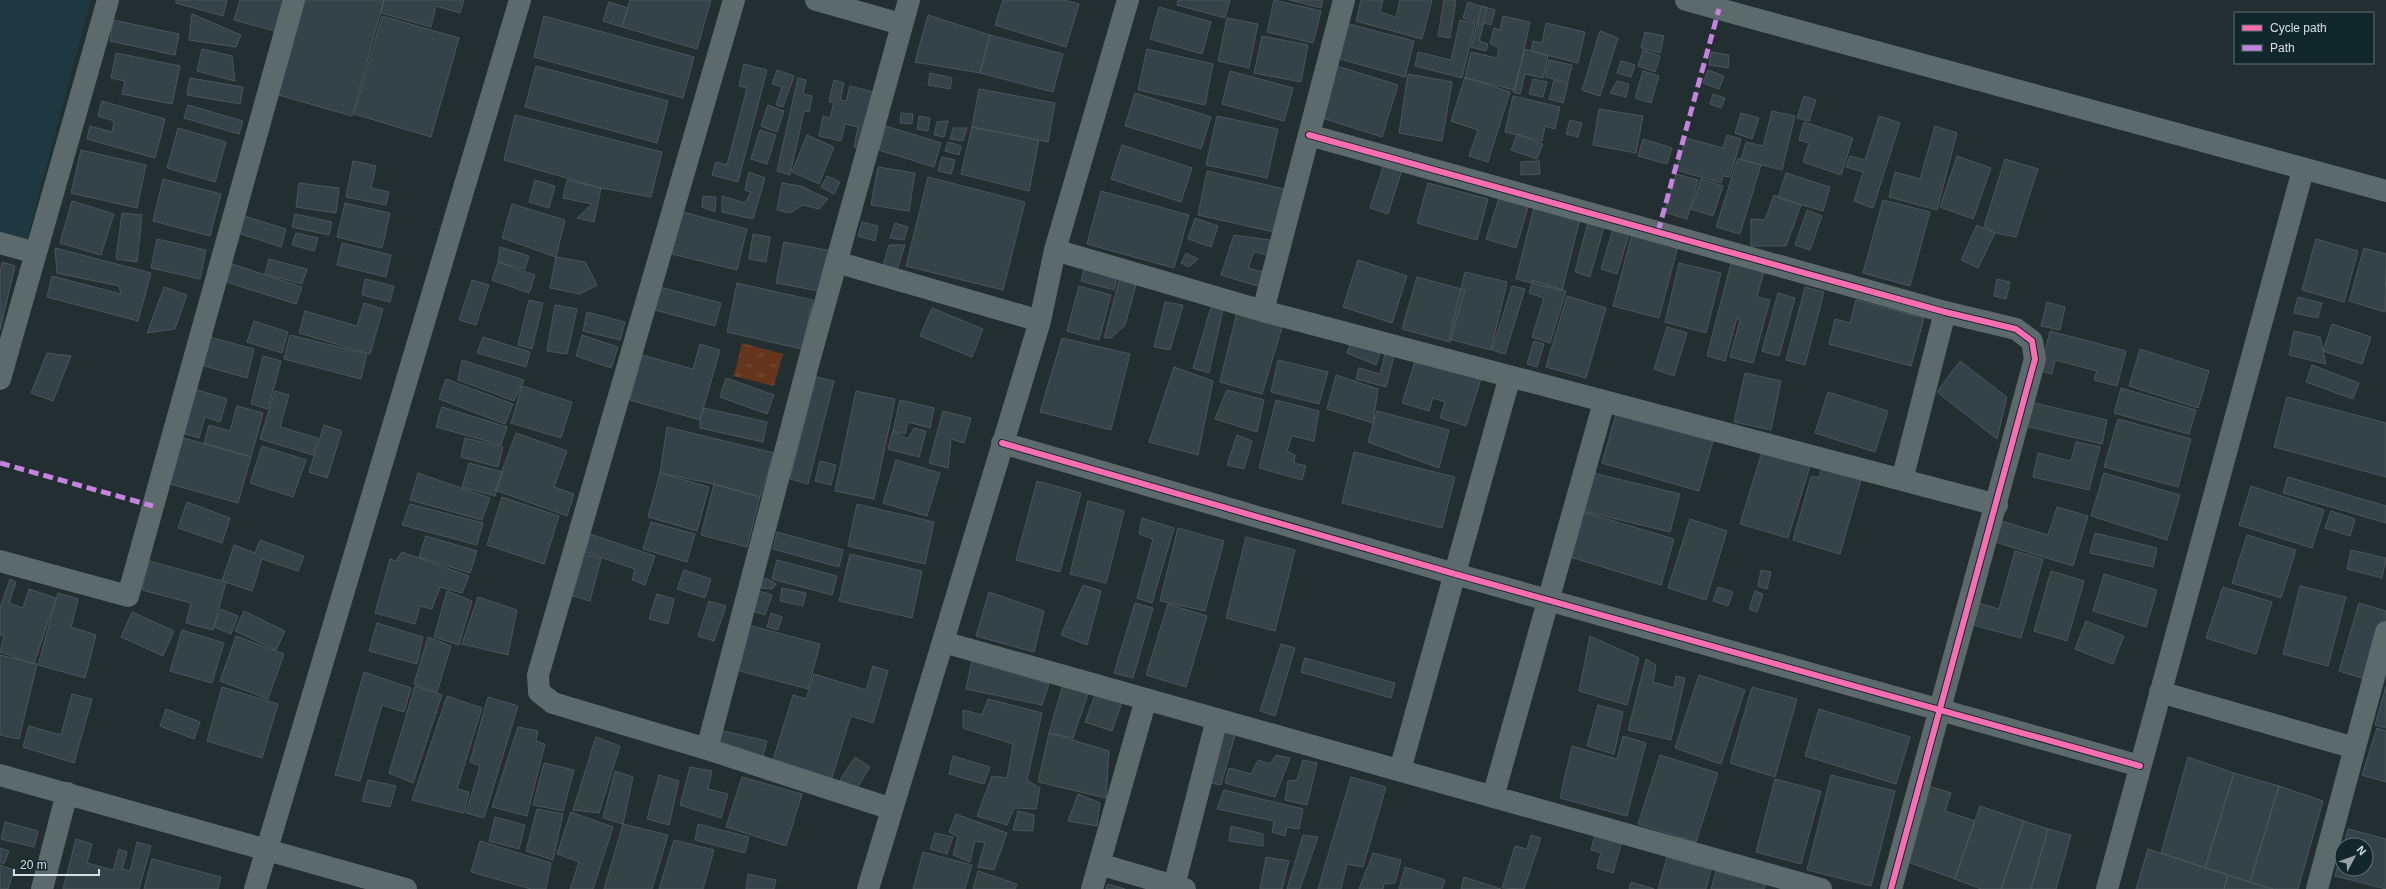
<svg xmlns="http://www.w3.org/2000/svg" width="2386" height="889" viewBox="0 0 2386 889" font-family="Helvetica,sans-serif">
<defs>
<pattern id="grass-tufts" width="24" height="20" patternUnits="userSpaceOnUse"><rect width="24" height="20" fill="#65351d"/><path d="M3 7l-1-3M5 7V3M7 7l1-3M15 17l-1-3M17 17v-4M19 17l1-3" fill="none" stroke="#7a523e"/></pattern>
</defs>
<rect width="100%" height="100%" fill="#222e30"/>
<path fill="#1d3840" d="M0 0H91L26 243 0 236Z"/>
<path fill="url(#grass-tufts)" d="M742 343 783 354 774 386 734 376Z"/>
<path fill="#334347" stroke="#4d5658" d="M176 0H227L223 16 176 3Z
M240 0H288L279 32 234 20Z
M301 0H384L352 116 275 94Z
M384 0H464L460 13 436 6 431 27 381 13Z
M630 0H711L697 49 622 27Z
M1003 0H1064L1079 4 1066 47 995 25Z
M1178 0H1230L1225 18 1177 5Z
M1274 0 1321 11 1313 43 1267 32Z
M1289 0H1323L1321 8Z
M1361 0H1383L1380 12 1396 17 1400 0H1432L1422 39 1356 21Z
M1444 0H1456L1450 38 1438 36Z
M609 2 628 8 622 27 603 21Z
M1468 2 1487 8 1482 25 1463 18Z
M1482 6 1495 10 1491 25 1484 23 1479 41 1488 44 1486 51 1471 47Z
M1159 7 1211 22 1202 54 1150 39Z
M192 14 241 35 236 47 189 40Z
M928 15 990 35 980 73 915 62Z
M382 16 459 38 431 137 354 114Z
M544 16 694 57 683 98 534 57Z
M1503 16 1530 22 1515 90 1465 78 1471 52 1497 58 1499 49 1490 43 1494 28 1500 30Z
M1227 18 1258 24 1249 68 1218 61Z
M113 20 179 34 175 55 110 41Z
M1460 20 1475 24 1462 78 1415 66 1418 52 1451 60Z
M1345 23 1414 41 1405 77 1336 58Z
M1546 23 1585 32 1578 63 1531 51 1533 41 1542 43Z
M1600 31 1618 38 1600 96 1582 90Z
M1645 32 1664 36 1660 53 1641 48Z
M990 35 1063 54 1053 92 980 73Z
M1262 36 1308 45 1301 82 1254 73Z
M202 49 232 56 235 81 197 71Z
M1147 49 1213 64 1205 105 1138 90Z
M1525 49 1548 56 1543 78 1525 74 1520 94 1513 92Z
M1643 50 1660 56 1655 72 1638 66Z
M1711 52 1729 55 1728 68 1709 65Z
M116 53 180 66 172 104 122 94 125 81 111 78Z
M1549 60 1572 65 1568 82 1545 77Z
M1621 61 1635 65 1631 77 1617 73Z
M744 64 767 70 738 182 712 175 716 162 727 165 747 88 739 86Z
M1334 65 1398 85 1382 137 1319 117Z
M536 66 668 101 657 143 525 107Z
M777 70 794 76 783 107 776 105 782 87 772 84Z
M1708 70 1724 76 1719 89 1703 83Z
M1230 71 1293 88 1284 121 1222 104Z
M1643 71 1659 76 1651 103 1635 98Z
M930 73 952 78 950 89 928 85Z
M1408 74 1452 82 1442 141 1399 133Z
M1465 77 1510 92 1488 162 1469 156 1478 130 1451 121Z
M190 78 243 87 240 104 187 95Z
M798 78 806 80 803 94 812 96 809 112 804 111 790 175 777 171Z
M1533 79 1547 82 1543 97 1529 94Z
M834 80 844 83 840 100 846 101 850 86 878 93 865 149 854 147 858 127 845 124 841 141 819 136 823 116 830 118 834 102H829Z
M1554 80 1568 84 1563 103 1549 99Z
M1617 81 1629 84 1626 97 1610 93Z
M979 89 1055 103 1048 142 972 127Z
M1135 93 1211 117 1201 149 1125 126Z
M1713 94 1725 98 1721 108 1710 104Z
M1513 96 1560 107 1555 129 1545 126 1542 141 1505 132Z
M1804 96 1816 100 1809 121 1797 118Z
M102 101 165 119 155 158 87 139 90 126 112 132 114 121 98 116Z
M188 105 243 121 239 134 184 118Z
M768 105 784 111 777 132 761 126Z
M1599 109 1643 116 1636 153 1593 145Z
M1772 111 1795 116 1782 170 1741 160 1746 142 1763 146Z
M901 113 913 114 912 124 900 123Z
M1741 113 1759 118 1752 139 1735 133Z
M515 115 662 152 651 197 601 188 504 160Z
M919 116 930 118 928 131 917 129Z
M1217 116 1278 129 1267 178 1206 165Z
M1879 116 1900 123 1873 208 1854 201 1863 172 1846 167 1850 156 1865 160Z
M1570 120 1582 123 1578 137 1566 134Z
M948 121 944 137 934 135 937 122Z
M1804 122 1853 138 1841 175 1803 162 1809 143 1799 140Z
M886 126 941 143 934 167 879 150Z
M1935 126 1957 133 1937 210 1889 197 1895 172 1920 179Z
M972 127 1039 140 1029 191 961 174Z
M178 128 226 142 215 182 167 168Z
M953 128H967L963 141 950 139Z
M760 130 776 135 767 164 751 159Z
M1517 134 1543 144 1537 159 1511 150Z
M807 135 834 147 819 184 792 172Z
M1727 135 1741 139 1730 177 1723 176 1721 183 1676 170 1686 138 1723 148Z
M1643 139 1672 148 1667 164 1638 156Z
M948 142 961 146 959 155 945 151Z
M1122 145 1192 168 1181 202 1111 179Z
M81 150 146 165 137 208 71 193Z
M1957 156 1991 168 1973 219 1940 207Z
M942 157 955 160 951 174 938 171Z
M1738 158 1761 165 1740 234 1716 227Z
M2005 159 2038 169 2016 237 1995 233 1984 226Z
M353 161 376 166 371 188 389 192 386 205 346 197Z
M1539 161 1540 174 1521 175V162Z
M1384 164 1402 170 1388 214 1370 208Z
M878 167 915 173 909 211 871 205Z
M1207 171 1284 189 1274 232 1198 215Z
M749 172 765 178 753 219 722 212V196L745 203 751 192 745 190Z
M1786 173 1830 187 1823 211 1778 198Z
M1676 174 1698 180 1687 219 1664 212Z
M827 176 840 182 834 194 821 187Z
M928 177 1025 202 1003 290 906 266Z
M163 179 221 194 210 236 153 221Z
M1701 179 1723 186 1713 216 1691 209Z
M535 180 555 186 549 208 529 202Z
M567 180 601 188 594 222 577 218 592 204 563 198Z
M299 183 339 188 336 213 296 207Z
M782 183 801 186 828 199 819 209 803 205 790 213 777 210Z
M1428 183 1488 199 1477 240 1417 223Z
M1101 191 1189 215 1174 268 1087 244Z
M1774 195 1801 205 1786 246H1751V219L1765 220Z
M703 196 716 197 715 212 702 207Z
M1499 198 1528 207 1516 248 1486 239Z
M1883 200 1930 212 1910 286 1863 273Z
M72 201 114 214 101 255 60 243Z
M345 203 390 213 382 248 337 237Z
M512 204 565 220 556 257 502 238Z
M1534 207 1580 219 1562 291 1516 279Z
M1807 210 1822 216 1810 250 1795 245Z
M679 211 747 229 737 270 668 253Z
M122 213 142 215 137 262 116 259Z
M295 214 332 222 329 235 292 227Z
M244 216 286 229 281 247 238 233Z
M1195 218 1218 226 1211 247 1188 239Z
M862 222 878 226 875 241 858 236Z
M1588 222 1604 227 1590 277 1575 272Z
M895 223 908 227 904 240 890 238Z
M1977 225 1995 233 1978 268 1961 260Z
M1613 229 1629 234 1617 274 1601 269Z
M296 233 318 238 314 251 292 245Z
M753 234 770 237 766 262 749 259Z
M1632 234 1678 246 1659 318 1613 306Z
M1234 235 1270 240 1268 255 1254 252 1248 268 1266 273 1261 287 1221 275Z
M157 239 206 250 200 279 151 268Z
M2316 239 2358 251 2344 302 2302 290Z
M784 242 832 251 824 292 776 283Z
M342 243 391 255 386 277 337 265Z
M889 245H905L897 270 883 266Z
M500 247 529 256 525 269 498 262Z
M55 248 151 273 138 321 47 297 52 276 121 294 119 286 57 273Z
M2364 248 2386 254 2385 312 2349 301Z
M1186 253 1198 259 1189 267 1181 263Z
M556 257 585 262 597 285 580 294 550 288Z
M269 259 307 269 302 284 265 274Z
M1358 260 1407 276 1392 323 1343 307Z
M2 262 15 266 0 330V273Z
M498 262 535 275 529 293 492 280Z
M1679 263 1721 273 1706 333 1665 322Z
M1731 263 1764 271 1757 297 1770 300 1753 363 1730 357 1740 320 1737 318 1725 361 1707 356Z
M232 264 302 287 296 304 226 282Z
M1085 265 1118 274 1114 290 1081 281Z
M1465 272 1507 282 1491 350 1449 339Z
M1120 277 1137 281 1125 325 1111 338H1104Z
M1417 277 1465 290 1450 342 1402 329Z
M365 279 394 286 390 302 362 295Z
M1997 279 2010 282 2006 299 1994 296Z
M472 280 489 285 476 325 459 320Z
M1533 280 1566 291 1550 343 1532 337 1544 298 1529 293Z
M737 283 813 300 802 349 727 332Z
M656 286 721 303 715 326 651 309Z
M1079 286 1111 295 1099 340 1067 331Z
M1512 286 1525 289 1505 354 1492 350Z
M164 287 187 295 175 329 147 333Z
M1805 287 1824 292 1805 365 1786 360Z
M1778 293 1795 298 1779 356 1762 351Z
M1567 296 1606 308 1586 378 1546 367Z
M2298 297 2322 303 2318 318 2294 313Z
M529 300 543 303 532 349 518 345Z
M1856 300 1924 318 1911 366 1829 344 1835 319 1850 323Z
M1165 302 1183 305 1170 350 1154 347Z
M2047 302 2065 307 2060 330 2041 326Z
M364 303 383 309 370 354 299 333 305 311 357 326Z
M1212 304 1224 305 1209 373 1193 368Z
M555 305 577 309 567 354 547 351Z
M932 308 983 329 972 357 920 336Z
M1238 308 1284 321 1262 394 1220 382Z
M587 312 625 322 620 340 583 331Z
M254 321 288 332 282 353 247 342Z
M2332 324 2371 337 2362 364 2323 351Z
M1667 327 1687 333 1674 376 1654 369Z
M2050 331 2126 351 2117 386 2094 380 2097 371 2055 360 2052 374 2040 371Z
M2294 331 2320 337 2326 364 2289 355Z
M290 335 367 354 361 379 284 359Z
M582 335 618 347 611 368 576 356Z
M209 337 254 349 247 378 201 365Z
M483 337 530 352 526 367 477 353Z
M1062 338 1130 354 1111 430 1040 412Z
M1534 341 1544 344 1537 367 1527 364Z
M1351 342 1380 353 1376 365 1347 353Z
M700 344 720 350 700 420 630 400 642 355 693 369Z
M2140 349 2209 371 2198 408 2129 386Z
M47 353 71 356 53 401 31 393Z
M1385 354 1394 356 1386 387 1356 379 1359 368 1380 374Z
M263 356 281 361 268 409 251 404Z
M1416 358 1481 379 1466 426 1440 418 1445 402 1433 398 1429 411 1402 403Z
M462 360 524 380 514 401 458 380Z
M1278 360 1328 372 1319 404 1271 392Z
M1960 361 2007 397 1997 439 1937 392Z
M2312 365 2359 383 2353 399 2306 382Z
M1174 367 1213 381 1198 455 1149 442Z
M1745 373 1781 381 1771 430 1734 422Z
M1336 375 1378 389 1373 423 1327 409Z
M816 377 834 381 808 484 790 479Z
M726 378 774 395 767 414 720 397Z
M446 379 513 404 505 424 439 399Z
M522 386 572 402 561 438 511 423Z
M2121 388 2196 410 2189 434 2114 413Z
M195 389 227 399 220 422 205 417 199 438 182 433Z
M1227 390 1264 400 1257 432 1215 419Z
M275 391 289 395 280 427 318 438 313 455 260 439Z
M856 391 895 399 874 499 835 491Z
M1828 392 1888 411 1875 452 1815 433Z
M2287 397 2386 423V477L2274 447Z
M900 400 934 408 930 428 908 422 905 434 893 431Z
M1276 400 1319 411 1314 441 1292 436 1287 451 1295 455 1294 463 1306 466 1302 480 1259 468Z
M2030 402 2107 420 2102 444 2025 426Z
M237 406 263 413 251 457 204 443 209 425 230 431Z
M442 407 507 427 501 445 436 427Z
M704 408 767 422 763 442 700 428V420Z
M943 411 971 418 964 443 951 439 948 468 929 463Z
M1377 411 1449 430 1439 468 1368 442Z
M1617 411 1713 441 1699 491 1602 463Z
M2118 419 2191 439 2178 487 2104 467Z
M324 425 342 431 327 478 309 472Z
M667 427 774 453 760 497 714 484 660 473Z
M914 428 926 431 919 457 888 449 893 431 908 439Z
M516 433 567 451 554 487 574 494 567 516 495 490Z
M1237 435 1252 441 1244 469 1227 465Z
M180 437 251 457 238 503 167 483Z
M465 438 503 447 498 467 461 457Z
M2076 442 2100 447 2089 490 2033 477 2038 453 2071 461Z
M262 446 306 460 293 497 250 483Z
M1354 452 1455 477 1442 528 1342 503Z
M1762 452 1810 466 1788 538 1740 524Z
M896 460 940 473 927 516 883 503Z
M820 461 836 465 831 485 815 481Z
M469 463 503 472 495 496 462 487Z
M1823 465 1862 476 1840 554 1793 540 1811 477H1819Z
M1589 472 1680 494 1670 532 1579 510Z
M418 473 490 498 482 520 410 500Z
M660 473 709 487 697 531 648 517Z
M2104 473 2180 495 2167 540 2091 516Z
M2288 477 2386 506V523L2283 493Z
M1037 481 1081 493 1060 572 1016 560Z
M714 484 760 497 747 547 701 535Z
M2251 486 2324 510 2312 548 2239 525Z
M502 497 559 516 544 564 487 545Z
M1088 501 1124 511 1106 583 1070 574Z
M187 502 230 518 222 543 178 528Z
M410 504 483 523 477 545 402 525Z
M857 504 934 522 925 564 848 546Z
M2057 507 2088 516 2073 566 1995 542 2001 521 2048 535Z
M1580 511 1674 539 1661 585 1567 556Z
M2331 511 2355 519 2350 536 2325 528Z
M1142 518 1174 528 1152 603 1137 598 1153 539 1139 534Z
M1690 519 1727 531 1706 600 1668 588Z
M651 522 695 534 687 562 643 549Z
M1178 528 1224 541 1205 611 1160 601Z
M777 532 843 550 839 567 773 549Z
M2095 533 2157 548 2153 567 2090 553Z
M590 534 655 556 645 585 632 580 635 569 585 552Z
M2247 535 2296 550 2281 598 2232 583Z
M426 536 477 551 470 573 419 557Z
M1246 537 1295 550 1275 631 1226 618Z
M260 540 304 556 298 571 262 559 252 591 222 581 234 545 255 553Z
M2351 550 2386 558 2382 578 2347 569Z
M2015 551 2043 559 2021 638 1969 624 1975 602 1999 609Z
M402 552 469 576 462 593 440 587 432 609 420 606 415 624 375 613 390 559 396 561Z
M581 553 601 559 590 601 570 595Z
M850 554 922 571 912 618 839 601Z
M777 560 837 576 832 595 772 579Z
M149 561 226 582 213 630 186 623 191 603 142 590Z
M684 570 711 579 705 598 677 589Z
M1761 570 1771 572 1767 589 1758 586Z
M2051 571 2084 581 2067 641 2034 631Z
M2104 574 2157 590 2146 627 2093 611Z
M762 578 768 579 776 584 772 589 761 588Z
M10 579 16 582 9 603 23 608 29 589 56 598 34 664 0 652 4 636 0 635V608Z
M1083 585 1101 591 1087 645 1061 635Z
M2300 586 2346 597 2328 666 2283 654Z
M1718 587 1733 592 1728 606 1713 601Z
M2223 587 2272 602 2256 654 2206 638Z
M782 588 806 593 803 606 780 601Z
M447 591 472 601 459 645 434 637Z
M759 591 772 595 765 615 752 611Z
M1755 591 1763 594 1757 612 1749 609Z
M989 592 1044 611 1034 652 976 636Z
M58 593 78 599 71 627 96 635 85 678 38 665Z
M657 594 674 599 668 624 649 619Z
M478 597 517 610 508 655 462 644Z
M709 601 726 606 714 641 698 636Z
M1135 603 1153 608 1133 678 1114 673Z
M2359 603 2386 611V621L2368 680 2339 671Z
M1168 604 1207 616 1186 687 1146 675Z
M221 609 238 616 231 634 214 627Z
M244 611 285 631 276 650 235 631Z
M132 612 174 631 163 656 121 637Z
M771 613 782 617 778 630 767 627Z
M2086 621 2124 636 2113 664 2075 649Z
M377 623 423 637 417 664 369 651Z
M748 625 820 644 808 689 736 670Z
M182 630 224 643 212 683 170 671Z
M236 636 284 654 268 699 220 681Z
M1590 636 1639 658 1627 705 1579 691Z
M428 637 451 646 437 692 414 684Z
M1281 644 1295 648 1275 716 1260 711Z
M0 655 37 664 19 739 0 735Z
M1305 658 1395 683 1391 698 1301 672Z
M1646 659 1656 665 1653 682 1674 688 1676 676 1685 678 1671 740 1628 730Z
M972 660 1049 684 1042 705 966 689Z
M873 666 888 671 873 723 851 716 831 781 772 763 793 695 806 699 814 674 866 690Z
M364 672 411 688 404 712 382 705 360 781 335 775Z
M1699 675 1745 690 1721 764 1675 748Z
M1064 681 1090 688 1073 738 1049 733Z
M415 686 442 695 413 783 389 773Z
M2386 686V728L2375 725Z
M222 687 278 704 262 758 207 741Z
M1752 687 1797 699 1775 777 1730 763Z
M1096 692 1122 702 1112 731 1085 722Z
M72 694 92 699 74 763 23 747 29 726 61 735Z
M447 696 482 708 457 789 469 792 464 813 412 800Z
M488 697 518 706 484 818 466 813 480 766 470 762Z
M988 699 1042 713 1027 780 1040 788 1036 809 1014 808 1007 825 977 816 992 776 1007 778 1013 744 963 728V710L982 715Z
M1598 705 1623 712 1614 754 1587 746Z
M166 709 200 722 194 739 160 726Z
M1819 709 1910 737 1896 784 1805 756Z
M518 727 538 731 536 741 545 744 527 816 492 807Z
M2377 728 2386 731V782L2362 775Z
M719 730 767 741 762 760 714 749Z
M1224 731 1235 735 1221 785 1211 783Z
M1049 733 1109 751 1106 798 1038 782Z
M1623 736 1646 743 1627 816 1560 798 1572 746 1617 759Z
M596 737 620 746 599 813 573 810Z
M1276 755 1290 758 1275 797 1225 783 1229 768 1251 774 1258 760 1270 764Z
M1660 755 1718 773 1696 842 1638 824Z
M953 756 990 767 984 784 949 774Z
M855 757 870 767 856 790 840 780Z
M2188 757 2234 773 2205 868 2161 853Z
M1303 760 1317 763 1307 805 1285 800 1288 781 1297 780Z
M544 763 574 770 563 811 533 805Z
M690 767 712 771 708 789 728 794 721 818 680 805Z
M615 771 633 777 623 824 603 818Z
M2234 773 2279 786 2250 882 2205 868Z
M659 775 679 781 669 825 647 819Z
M1831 775 1895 791 1871 886 1807 870Z
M742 777 802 794 786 846 726 827Z
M1351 777 1386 787 1363 867 1347 864 1341 889H1318Z
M1775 779 1821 791 1801 864 1756 852Z
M368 780 396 786 390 807 362 801Z
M1929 786 1951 793 1945 811 1975 821 1955 879 1905 861Z
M2279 786 2323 801 2298 889H2273L2250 882Z
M1224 790 1303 809 1299 829 1287 827 1285 836 1272 832 1274 821 1217 809Z
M1078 794 1100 803 1097 826 1068 821Z
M1980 806 2024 821 2001 889H1981L1955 879Z
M537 809 563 814 553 860 526 851Z
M1018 811 1034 815 1033 831 1013 830Z
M571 812 613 827 593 889H570L579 862 557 854Z
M956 814 1007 833 994 870 978 867 985 843 975 841 970 862 953 855 958 837 949 832Z
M495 817 525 825 519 849 489 841Z
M2024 821 2048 829 2031 889H2001Z
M5 822 38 831 34 847 1 839Z
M623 824 668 835 652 889H604Z
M698 824 749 837 745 853 695 840Z
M1231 826 1263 834V846L1229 841Z
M2048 829 2071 835 2056 889H2031Z
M2348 829 2386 839V889L2335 876 2342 852V869H2366V845H2344Z
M935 833 953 837 947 854 930 849Z
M1595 834 1622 841 1613 873 1597 868 1601 853 1591 850Z
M1303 835 1318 837 1300 889H1287Z
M1531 835 1541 838 1524 889 1502 888 1515 846 1527 849Z
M76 839 92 844 87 863 113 870 119 849 127 852 122 869 130 871 137 842 151 846 139 889H63Z
M674 840 714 850 703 889H659Z
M480 841 551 863 546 889H531L471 872Z
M0 848 9 851 4 864 0 862Z
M2148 849 2228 875 2224 889H2136Z
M923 852 972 865 965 889H913Z
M1373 853 1401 860 1395 883 1384 884 1383 889H1359Z
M1266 857 1289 861 1282 889H1260Z
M1667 857 1711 870 1706 889H1658Z
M152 859 221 877 218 889H144Z
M0 865 14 870 8 889H0Z
M1405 867 1445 880 1442 889H1399Z
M978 871 1017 884 1015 889H973Z
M1716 871 1766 884 1764 889H1711Z
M748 874 776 880 774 889H746Z
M2228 875 2250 882 2273 889H2224Z
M1464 877 1501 889H1461Z
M1631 882 1654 889H1629Z
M1108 884 1125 889H1106Z"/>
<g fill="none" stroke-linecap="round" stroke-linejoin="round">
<path stroke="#5d6a6c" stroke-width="22" d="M734 0 538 675 539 692 553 703 707 749 892 809
M816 0 901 24
M1309 135 1945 312 2016 329 2032 341 2035 359 1891 889
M0 243 36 253
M1055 250 1263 311 1997 505
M836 262 1040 321
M1263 311 1344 0
M0 379 108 0
M1002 443 1455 574 2140 766
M1902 480 1945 312
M0 561 128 596 294 0
M943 642 1821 889
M2160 692 2355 748
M707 749 809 361 909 0
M1400 770 1510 376
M1493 797 1604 402
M1099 864 1185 889
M1174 886 1217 719
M42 889 67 793
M255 889 520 0
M868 889 1040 321 1055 250 1128 0
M1092 889 1146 699
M2107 889 2303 170
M2317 889 2386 632"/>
<path stroke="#5d6a6c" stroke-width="22" d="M1686 0 2386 191
M0 775 406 889"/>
<path stroke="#c483df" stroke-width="5" stroke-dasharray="10 5" stroke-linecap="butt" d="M1658 232 1719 9
M0 463 153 506"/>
<defs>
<path id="cycleway" d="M1309 135 1945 312 2016 329 2032 341 2035 359 1891 889
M1002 443 1455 574 2140 766"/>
</defs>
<use href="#cycleway" stroke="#12272c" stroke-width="8"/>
<use href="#cycleway" stroke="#f96db3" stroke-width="6"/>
</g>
<rect x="2234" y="12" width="140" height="52" fill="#12272c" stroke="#607175"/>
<rect x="2242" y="25" width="20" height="6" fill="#f96db3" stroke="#607175"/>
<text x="2270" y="32" font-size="12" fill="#d4e0e3">Cycle path</text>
<rect x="2242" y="45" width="20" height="6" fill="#c483df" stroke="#607175"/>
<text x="2270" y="52" font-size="12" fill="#d4e0e3">Path</text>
<g transform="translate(2354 857) rotate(49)"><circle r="19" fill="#12272c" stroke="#607175"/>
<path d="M0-3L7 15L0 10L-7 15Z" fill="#96a2a4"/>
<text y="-6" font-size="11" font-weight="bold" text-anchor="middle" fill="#d4e0e3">N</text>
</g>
<path d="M14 869v6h85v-6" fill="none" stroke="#d4e0e3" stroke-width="2"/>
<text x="20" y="869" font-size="12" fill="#d4e0e3" stroke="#12272c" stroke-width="3" paint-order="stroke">20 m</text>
</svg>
